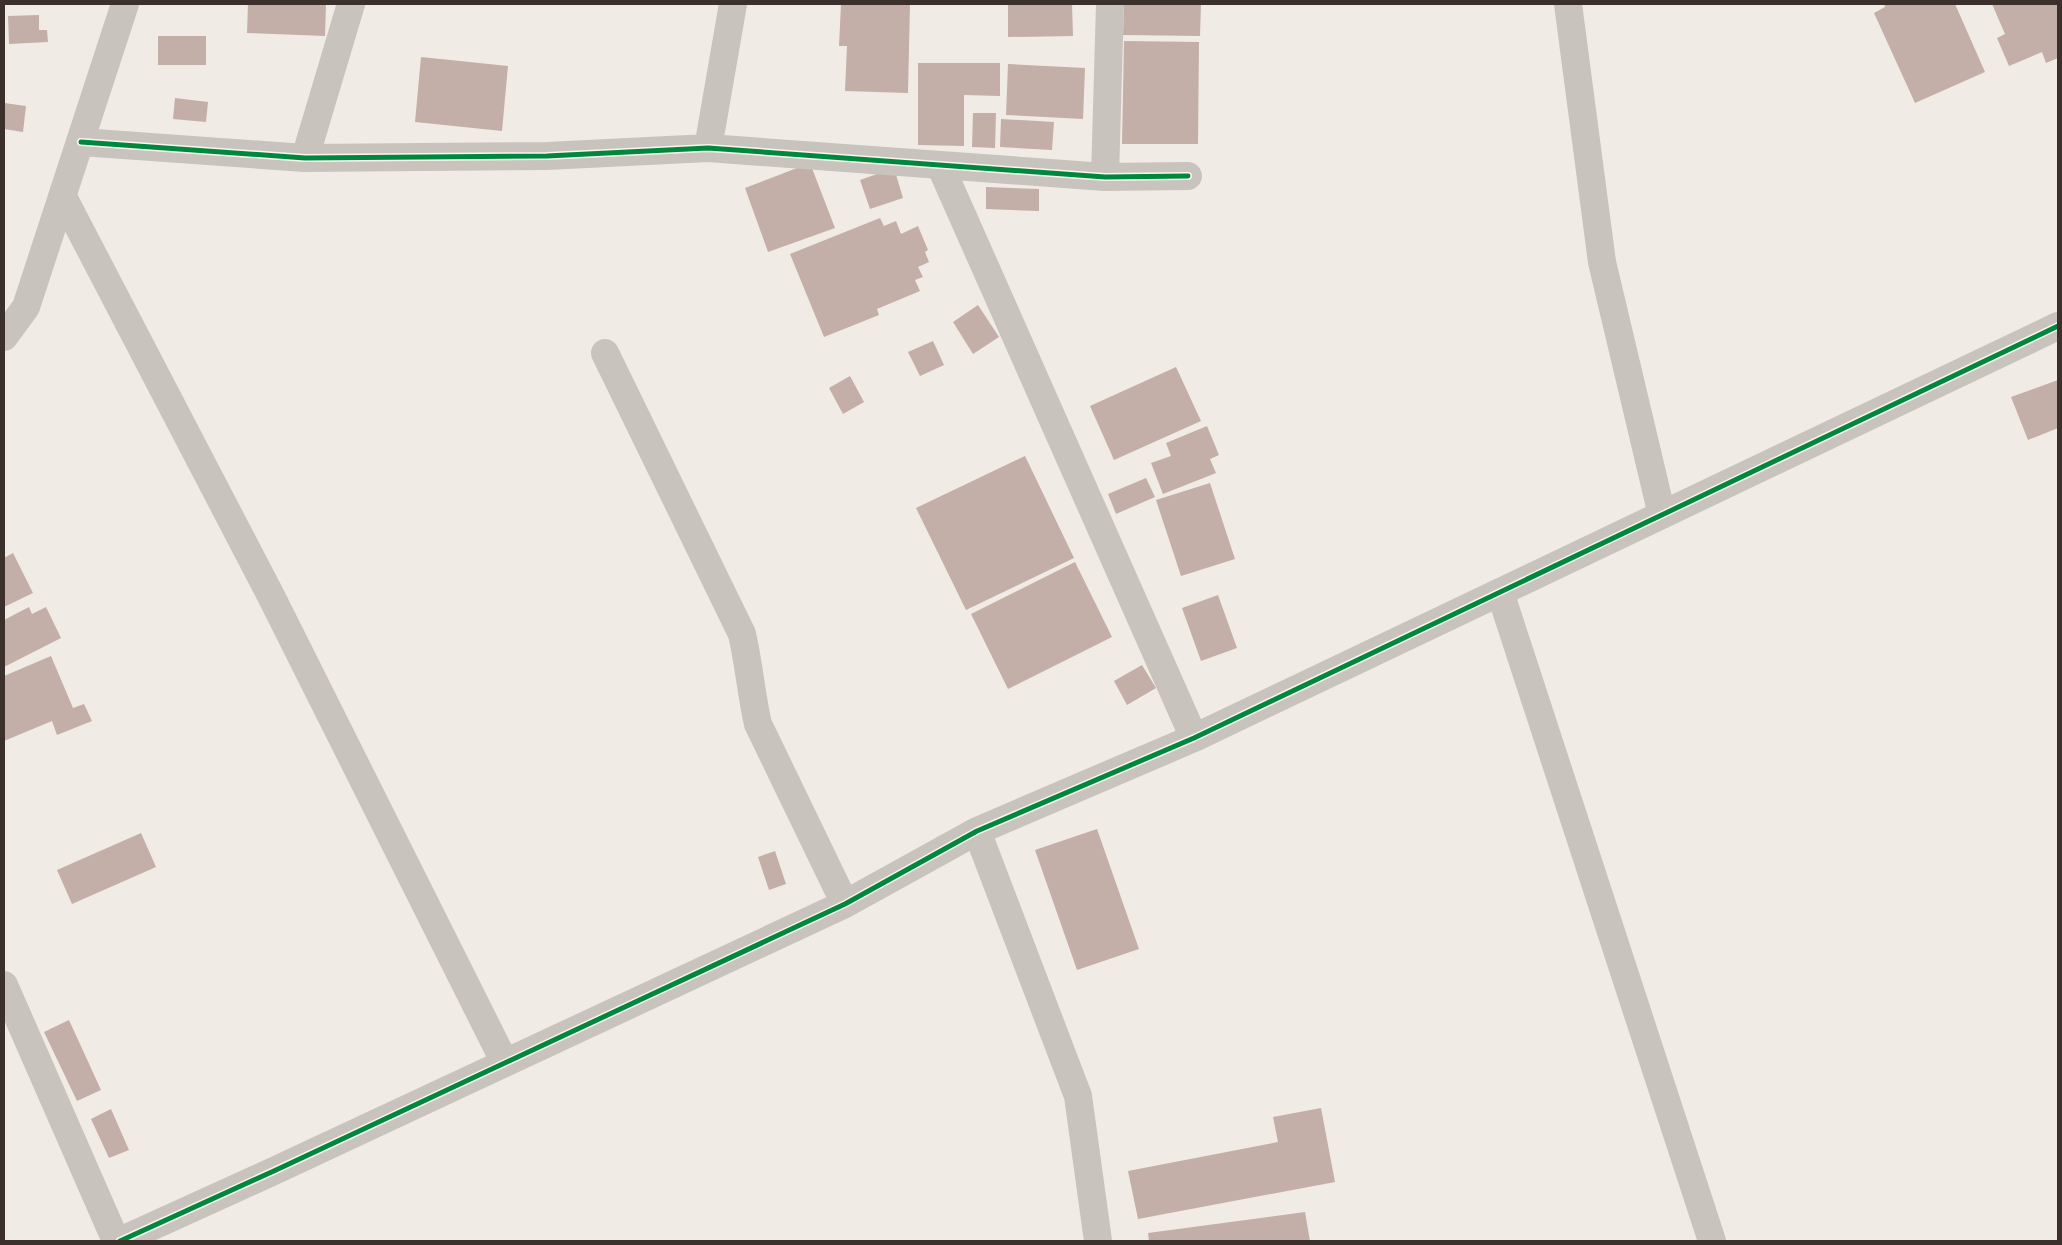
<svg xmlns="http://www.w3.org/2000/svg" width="2062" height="1245" viewBox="0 0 2062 1245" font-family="'Sofia Sans Condensed',sans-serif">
<rect width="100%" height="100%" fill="#f0ebe5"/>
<path fill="#c3afa7" d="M248 4H326L325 36 247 33Z
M841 4H910L908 93 845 91 847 46H839Z
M1008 4H1072L1073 36 1008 37Z
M1124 4H1201L1200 36 1123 35Z
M1884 4H1955L1985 72 1915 103 1874 13 1885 7Z
M1992 4H2058V58L2046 63 2042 52 2009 66 1997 38 2005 34Z
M39 15V30H47L48 42 9 44 8 16Z
M158 36H206V65H158Z
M1124 41 1199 42 1198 144H1122Z
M421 57 508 66 502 131 415 122Z
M918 63H1000V96L964 95V146L918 145Z
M1008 64 1085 68 1083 119 1006 115Z
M175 98 208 102 206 122 173 119Z
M4 103 26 106 23 132 4 129Z
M973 113H996L995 148 972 147Z
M1001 119 1054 122 1052 150 1000 147Z
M810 163 835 228 768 252 745 188Z
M894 168 903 198 870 209 860 180Z
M986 187 1039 189V211L986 209Z
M880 218 884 226 896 221 901 234 918 226 928 250 925 252 929 262 918 267 923 277 915 280 920 291 877 309 879 315 824 337 790 254Z
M978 305 999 337 973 354 953 322Z
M933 341 944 365 920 376 908 352Z
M1176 367 1201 421 1114 460 1090 406Z
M850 376 864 402 843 414 829 388Z
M2058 380V428L2028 440 2011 397Z
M1207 426 1219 455 1210 459 1216 473 1163 494 1151 463 1171 456 1166 443Z
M1025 456 1074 558 966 610 916 508Z
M1146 478 1155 497 1116 514 1108 494Z
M1210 483 1235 559 1181 576 1156 500Z
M13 553 33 593 4 607V558Z
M1075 562 1112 637 1008 689 971 614Z
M1218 595 1237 648 1201 661 1182 608Z
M29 607 32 614 46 607 61 638 4 667V620Z
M51 656 73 708 84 704 92 721 57 735 52 721 4 741V676Z
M1142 665 1156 688 1127 705 1114 681Z
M1097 829 1139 949 1077 970 1035 850Z
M141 833 156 867 72 904 57 870Z
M775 851 786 884 769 890 758 857Z
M69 1020 101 1090 77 1101 44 1032Z
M1321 1108 1335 1182 1138 1219 1128 1171 1278 1142 1273 1117Z
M111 1109 129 1150 109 1158 91 1119Z
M1305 1212 1310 1241H1149L1148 1233Z"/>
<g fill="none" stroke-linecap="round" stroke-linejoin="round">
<path stroke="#c9c3be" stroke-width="28" d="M1568 4 1602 262 1662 515
M81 142 305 158 547 156 708 148 1105 177 1188 176
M708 148 733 4
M305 158 351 4
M940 165 1194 738
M1105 177 1110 4
M63 197 270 594 505 1063
M4 337 26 307 125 4
M605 353 742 634C749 664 751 694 758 724L845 904
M1500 592 1712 1241
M977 831 1078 1096 1098 1241
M4 985 116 1241
M120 1241 276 1170 845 904 977 831 1194 738 2058 326"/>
<defs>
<path id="cycleway" d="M81 142 305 158 547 156 708 148 1105 177 1188 176
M120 1241 276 1170 845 904 977 831 1194 738 2058 326"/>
</defs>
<use href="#cycleway" stroke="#fbf5ee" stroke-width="8"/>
<use href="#cycleway" stroke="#00873e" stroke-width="5"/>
</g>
<rect width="2062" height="1245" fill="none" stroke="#3b302b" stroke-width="10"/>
</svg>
